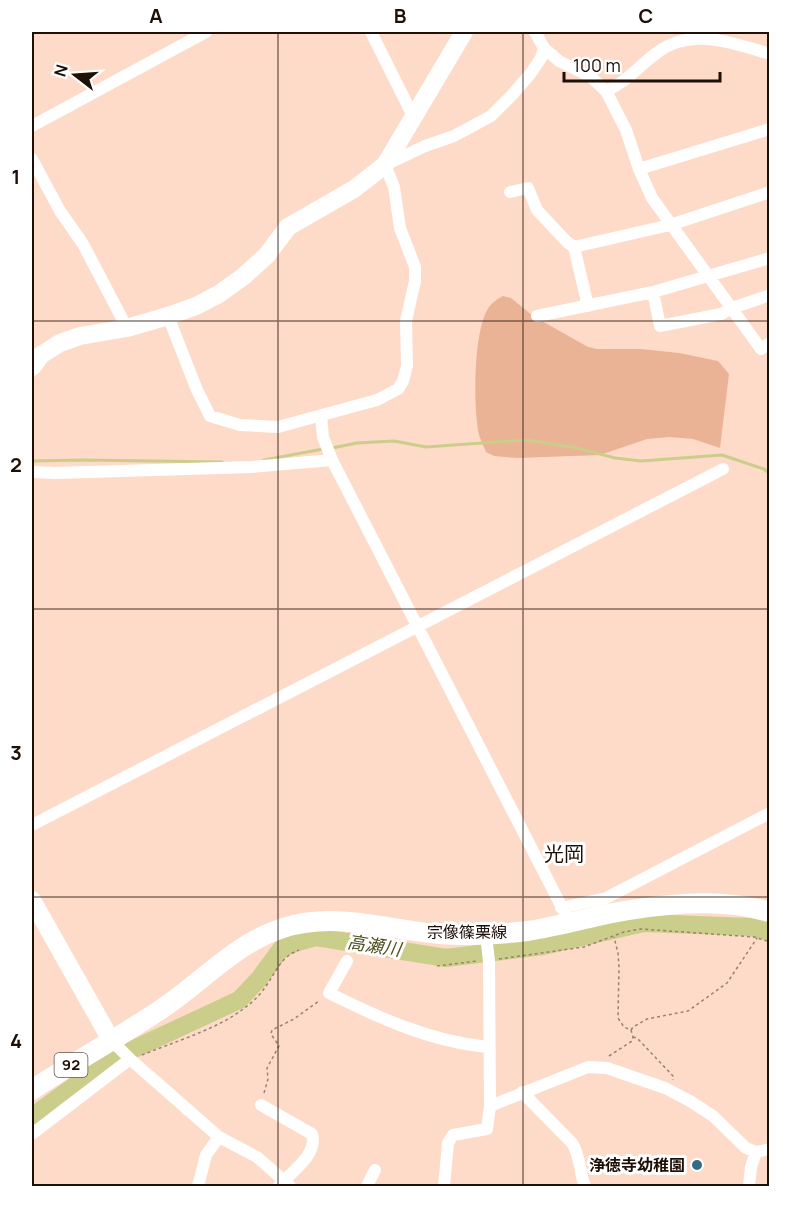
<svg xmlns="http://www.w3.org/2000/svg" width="801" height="1218" viewBox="0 0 801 1218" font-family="Manrope,'Noto Sans JP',sans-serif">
<rect width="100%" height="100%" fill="#fedac8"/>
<path fill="#eab395" d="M503 296 511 298 533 316 588 347 597 349H641L679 353 718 361 729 374 720 448 693 439 669 437 647 439 600 455 517 458 494 456 486 452C484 447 481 441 479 435 473 408 473 330 489 307 493 302 497 299 503 296Z"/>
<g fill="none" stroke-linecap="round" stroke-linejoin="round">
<path stroke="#cbcd8a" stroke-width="3" d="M332 448 357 443 394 441 426 447 526 440 577 448 615 458 641 461 722 455 764 469 770 474
M264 460 323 449
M32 461 83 460 222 462"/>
<path stroke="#cbcd8a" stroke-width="18" d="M32 1117 108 1061 239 1000 259 979 281 949 298 942 316 937 446 958 543 946 644 923 750 927 770 932"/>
<path stroke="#9b8073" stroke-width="1.5" stroke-dasharray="3 3" stroke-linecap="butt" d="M499 959 584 947 624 932 641 929 754 937 770 942
M437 966 477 961
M631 1030 633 1027 647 1019 688 1011 727 983 757 938
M633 1037 637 1038 673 1076V1080
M142 1055C171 1043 220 1028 243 1009 252 1003 260 995 266 986 277 971 280 957 299 950
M609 1056 632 1041 633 1037 631 1030 624 1027 618 1018 619 967 618 953 614 937
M264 1093 268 1079 267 1068 279 1046 271 1034 272 1030 294 1019 319 1001"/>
<path stroke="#fff" stroke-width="12" d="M371 32 413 116
M535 32 544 48 559 61 591 77 606 91 626 130 639 169 652 198 761 349 770 343
M606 91C630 80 638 66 658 52 692 27 733 43 770 54
M32 126 206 32
M32 159 60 211 83 244 127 328
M639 169 770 129
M510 192 528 188 537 210 567 242 574 247 588 306
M574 247 670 225 770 192
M653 292 660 326 721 314 732 308 770 295
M168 316 197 390 210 416 240 425 278 427 377 400 398 389 403 381 407 366 406 321 415 281V267L400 228 394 187 385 165 425 146 454 136 491 116 511 96 531 73 541 58 544 48
M537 316 653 292 770 258
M321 415 323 437 332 460 570 923
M32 472 55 473 252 467 332 460
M32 825 723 469
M561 908 606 898 770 813
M347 961 329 993C379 1018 432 1042 488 1047
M111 1040 130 1059 219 1137 257 1157 290 1186
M522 1092 572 1143C581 1157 579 1172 585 1186
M261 1105 312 1134C318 1155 292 1171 279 1186
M490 1106 588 1067 607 1068 665 1088 690 1101 713 1116 746 1148 756 1152 770 1149
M32 1134 130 1059
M198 1186 206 1155 219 1137
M367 1186 375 1170
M444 1186 448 1143 453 1135 487 1129 490 1106 489 961 486 935
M749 1186 751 1167 756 1152"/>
<path stroke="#fff" stroke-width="18" d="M32 367 41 355 60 343 80 336 127 328 168 316 196 306 219 294 244 276 267 255 288 227 354 189 385 165 464 32
M32 900 111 1040"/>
<path stroke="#fff" stroke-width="20" d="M32 1090C74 1062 120 1037 163 1008 202 982 237 942 283 928 341 909 400 935 459 935 482 935 504 934 527 931 554 927 580 920 607 914 659 904 719 897 770 912"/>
</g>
<path fill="none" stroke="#1e0f07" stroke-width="1.5" stroke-opacity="0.55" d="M278 32V1186M523 32V1186M32 321H770M32 609H770M32 897H770"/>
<circle fill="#326b85" stroke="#fff" stroke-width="2" cx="697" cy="1165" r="6"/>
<g text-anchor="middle" stroke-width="6" stroke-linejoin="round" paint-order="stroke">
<rect fill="#fff" stroke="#625751" stroke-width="1.5" x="54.5" y="1053" width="33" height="24" rx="4.5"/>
<g font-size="15" font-weight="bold" fill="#1e0f07">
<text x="71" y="1070">92</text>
</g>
<g font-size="16" fill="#1e0f07" stroke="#fff">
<text x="467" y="938">宗像篠栗線</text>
</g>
<g font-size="16" font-weight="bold" fill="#1e0f07" stroke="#fff" text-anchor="end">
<text x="685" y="1171">浄徳寺幼稚園</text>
</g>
<g font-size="18" font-style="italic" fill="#4f501e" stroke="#fff">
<text transform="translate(374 946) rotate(9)" y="6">高瀬川</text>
</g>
<g font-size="20" fill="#1e0f07" stroke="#fff">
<text x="564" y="861">光岡</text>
</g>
</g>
<rect width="801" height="1218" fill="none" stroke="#ffffff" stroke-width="66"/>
<g transform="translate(75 75) rotate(287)" stroke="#ffffff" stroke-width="4.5" paint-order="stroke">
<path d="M0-4.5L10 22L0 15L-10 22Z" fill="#1e0f07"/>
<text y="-9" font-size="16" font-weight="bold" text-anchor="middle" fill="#1e0f07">N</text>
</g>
<path d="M564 72v9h156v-9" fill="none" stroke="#1e0f07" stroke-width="3"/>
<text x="573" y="72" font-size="18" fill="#1e0f07" stroke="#ffffff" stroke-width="4.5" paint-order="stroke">100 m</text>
<rect x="33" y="33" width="735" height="1152" fill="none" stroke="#1e0f07" stroke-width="2"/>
<g font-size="20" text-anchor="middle" font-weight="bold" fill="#1e0f07">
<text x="156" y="23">A</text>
<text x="400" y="23">B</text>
<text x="646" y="23">C</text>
<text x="16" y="184">1</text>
<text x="16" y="472">2</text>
<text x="16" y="760">3</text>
<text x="16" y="1048">4</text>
</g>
</svg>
